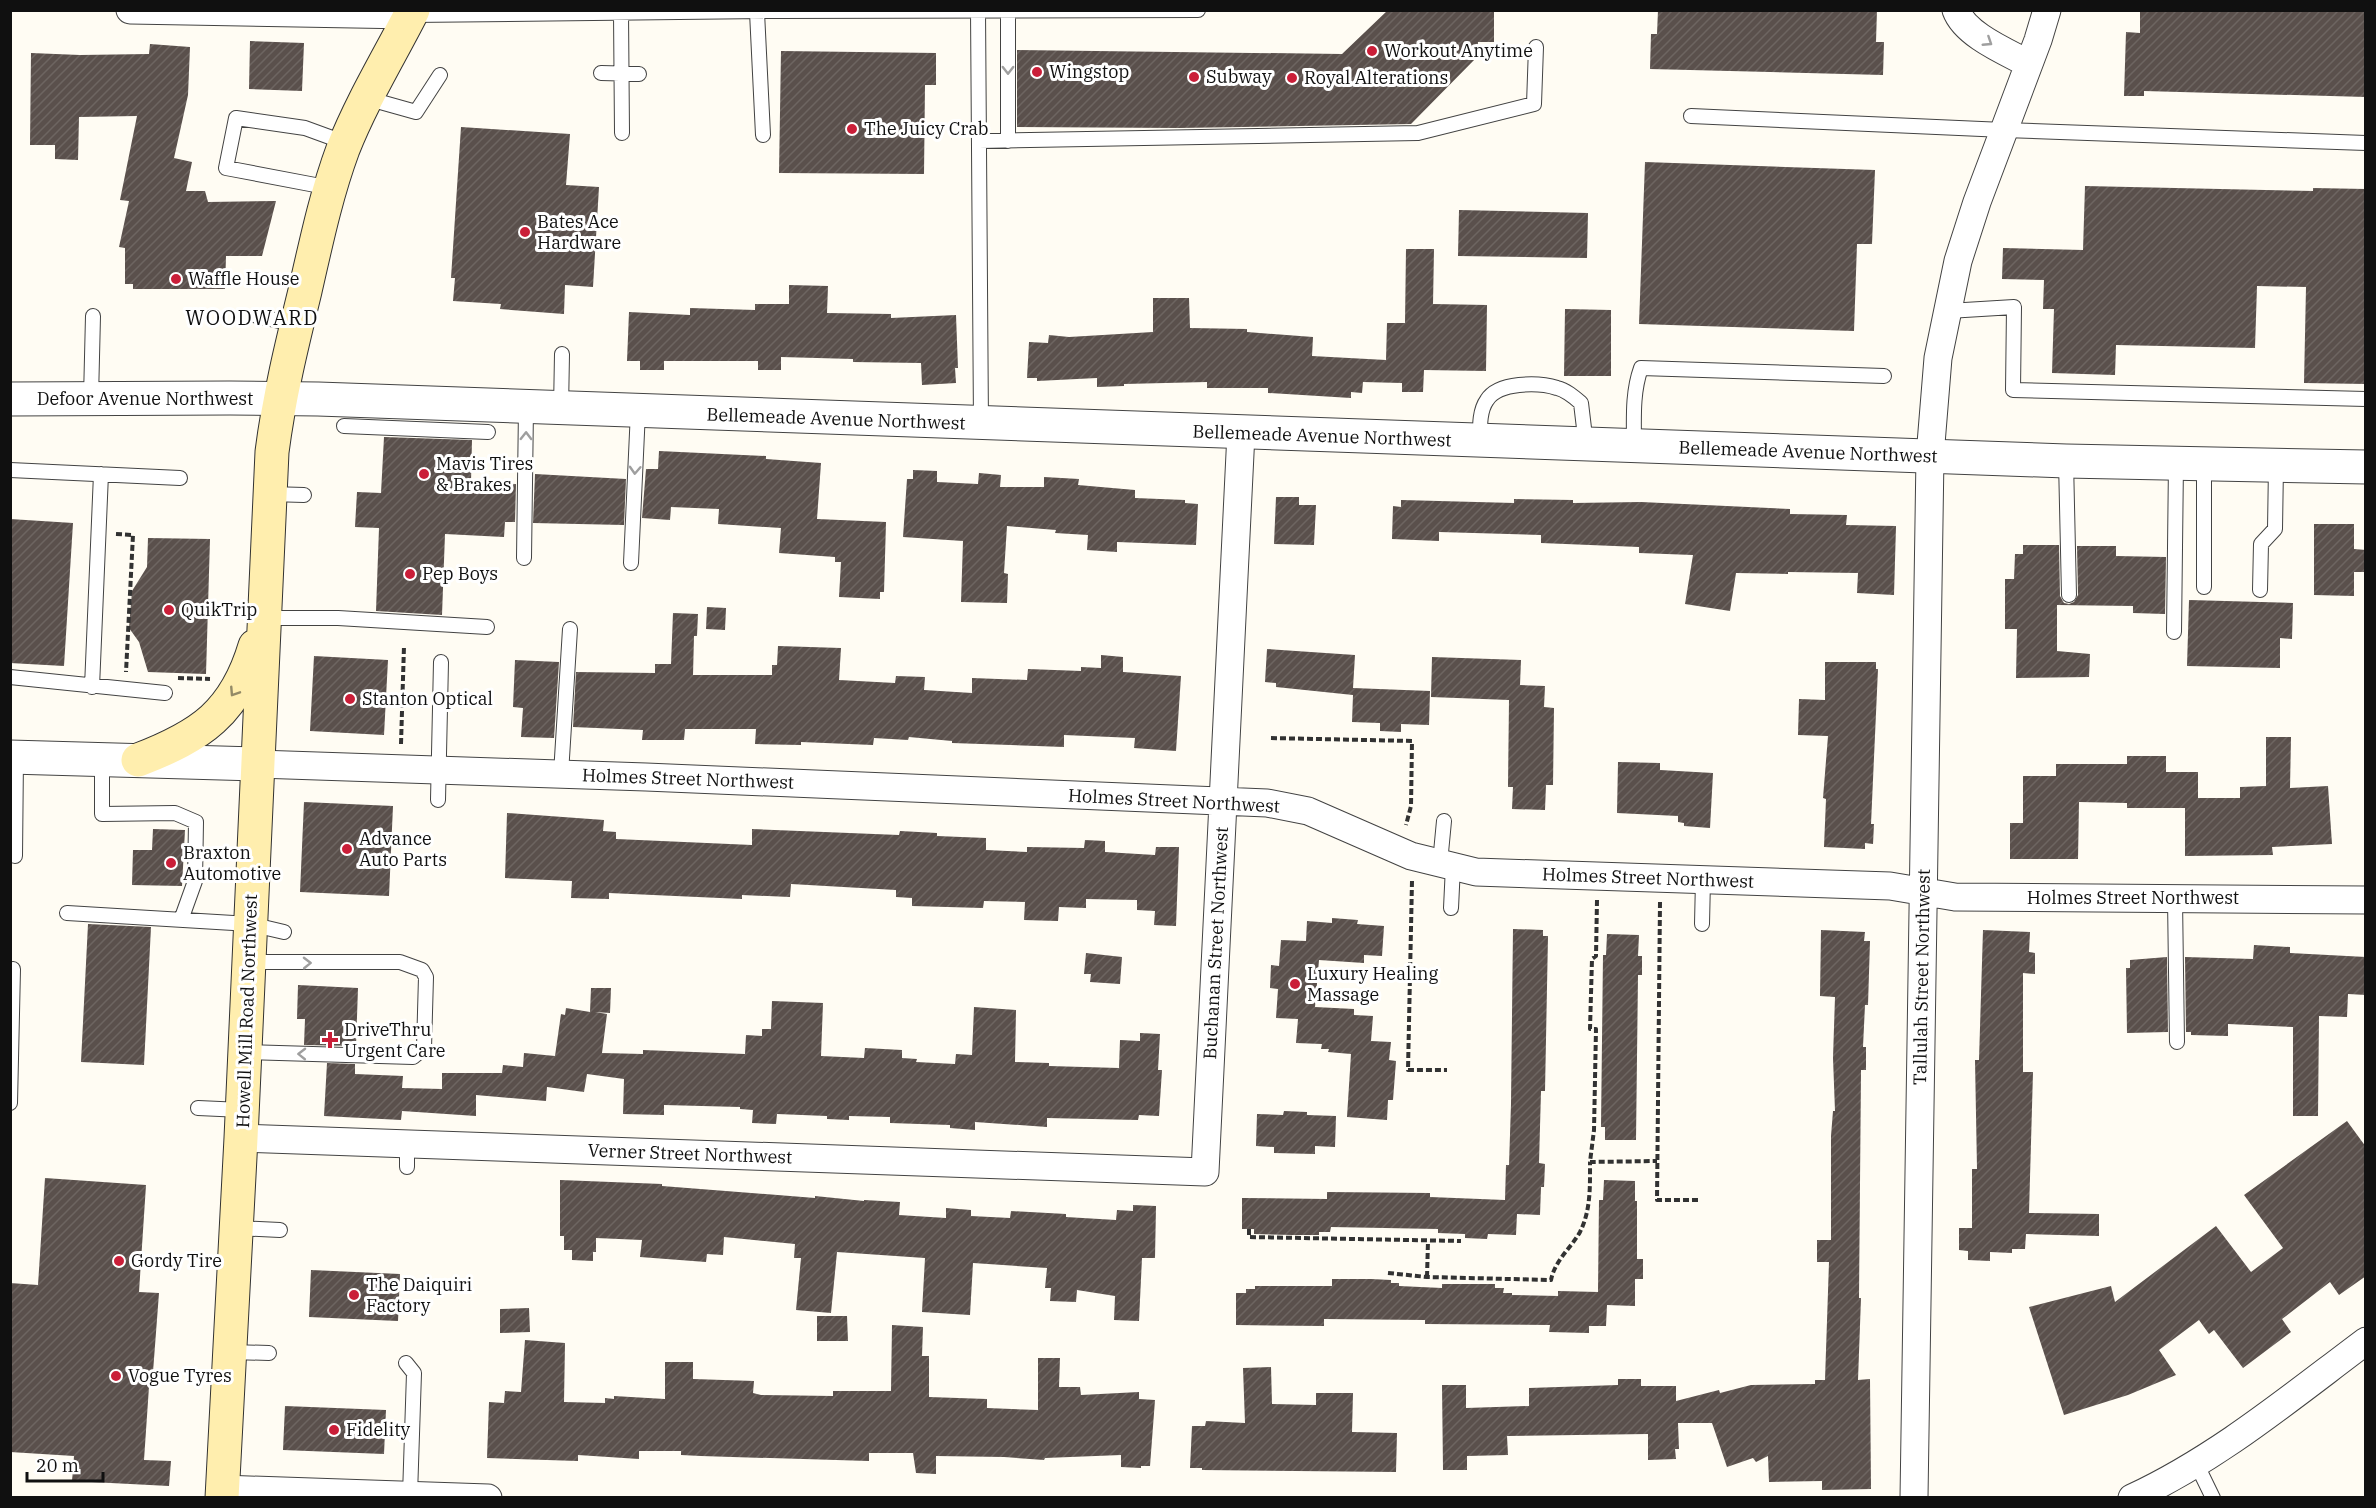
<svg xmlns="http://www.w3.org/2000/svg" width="2376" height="1508" viewBox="0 0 2376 1508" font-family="'IBM Plex Serif',serif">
<defs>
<pattern id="building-hatch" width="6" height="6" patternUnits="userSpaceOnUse" patternTransform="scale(1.5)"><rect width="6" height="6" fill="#5a504c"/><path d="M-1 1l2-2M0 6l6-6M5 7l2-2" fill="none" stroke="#6d6561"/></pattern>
</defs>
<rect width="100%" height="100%" fill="#fffcf3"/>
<path fill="url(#building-hatch)" d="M1388 10H1494V42H1478V56L1411 124 1179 128 1017 127V50L1342 54Z
M1658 10H1877L1876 42H1884L1883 75 1650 69 1651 34H1657Z
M2140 10H2366V97L2144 91V96H2124L2126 32 2140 33Z
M250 41 304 43 302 91 249 89Z
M150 44 190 47 188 95 174 158 192 162 186 191H205L208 202 276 201 262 256H226L225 289H133V284H125V248L119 247 129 201 120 200 137 116 79 117 78 160 55 159V145H30L31 53 80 55 149 54Z
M781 51 936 53V85H925L924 174 779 173Z
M461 127 570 134 566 185 599 187 593 287 565 285 564 314 500 309 501 304 453 301 455 278H451Z
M1645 162 1875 170 1872 244H1857L1854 331 1639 324Z
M2085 186 2313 191V188L2366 189V384L2304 383 2306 287 2257 286 2255 348 2116 345 2115 375 2052 373 2054 309H2043L2044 280 2002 279 2003 248 2083 250Z
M1459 210 1588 213 1587 258 1458 256Z
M1406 249H1434L1433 304 1487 305 1486 371 1424 370 1423 392H1402V383L1363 382 1362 393 1351 392V398L1268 393V388H1207V382L1124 384V386L1097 387V378L1037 381V378H1027L1029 342 1048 343 1049 335 1069 337 1153 332V298H1189L1190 328 1247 329V332L1313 337 1312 356 1386 360 1387 323H1405Z
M789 285 828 286 827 313 891 314V318L956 315 958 368H955L956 383 922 385 921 363 853 362V359L781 357V370H758V361H664V370H640V361H627L629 312 690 315V308L755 310V304H789Z
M1565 309 1611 310V376H1564Z
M384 437 472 440 471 482 516 484 515 522H505L504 537 445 534 442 615 376 611 379 528 355 527 357 492 381 493Z
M659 451 766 456V459L821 463 817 519 886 522 884 592H880V599L839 597 841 562H835V557L779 553 781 528 718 524 719 509 671 507 670 520 642 518 646 469H658Z
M913 470 937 471V482L978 484 979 473 1001 475 1000 487H1044V477L1079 479 1078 485 1135 490V498L1185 500V503L1198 504 1196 545 1117 542V552L1087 550 1088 535 1055 533 1056 530 1007 526 1004 573 1008 574 1007 603 961 602 963 541 903 537 907 479H913Z
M535 474 626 479 624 525 533 523Z
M1276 497H1299V505H1316L1314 545 1274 544Z
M1514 499 1573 500V503L1641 502 1790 509V514L1847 515 1846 525 1896 526 1894 595 1857 593 1858 573 1788 572V574L1736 573 1730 611 1685 604 1693 555 1639 553V547L1541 543V535L1439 532V541L1392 539 1393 506 1401 507V500L1514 503Z
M10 519 73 523 64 666 10 663Z
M2314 524H2354V549L2366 550V572H2354V596L2314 595Z
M148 538 210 539 206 674 148 672 139 642 129 628 132 591 147 567Z
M2023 545H2059L2060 596 2064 603 2069 604 2074 602 2078 595 2077 546H2116V556L2166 557 2165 614 2133 613V606L2057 605V651L2090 654 2089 677 2016 678 2017 629H2005V579H2014L2015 554H2023Z
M2189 600 2293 603 2292 639 2280 638V668L2187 666Z
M707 607 726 608 725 630 706 629Z
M673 613 698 614 697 636H694L693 675H772V665H777L778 646 841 648 839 680 895 683 896 676 925 677 924 690 972 693V678L1027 680 1028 669 1081 671V667L1101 668V655L1123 657V672L1181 676 1176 751 1134 748 1135 738 1064 735V747L952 743V741L909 737 908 740 874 738 873 745 801 742V745L755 744 756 729H685L684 740H642L643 730 573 727 576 672 655 673V664H671Z
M1267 649 1355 655 1353 688 1430 691 1429 725 1401 724V732L1380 731V723L1352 722 1353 695 1276 687V683L1265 682Z
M314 656 388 660 384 735 310 731Z
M1432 657 1521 660 1520 685 1545 686 1544 707 1554 708 1553 785H1546L1545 810 1512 809 1513 787H1508L1509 700 1431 697Z
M515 660 559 662 554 738 521 737 523 708 513 707Z
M1825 662H1876V669H1878L1871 824H1874L1873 844 1865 843V849L1824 847 1826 799 1823 798 1828 736 1798 735 1799 699 1825 700Z
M2266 737H2291L2290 788 2328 786 2332 844 2272 847 2273 855 2185 856V808H2127V803L2079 802 2078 859H2010V823H2023V776H2056V764H2127V756H2166V772H2198V798H2240V787L2266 786Z
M1618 762 1660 763V770L1713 773 1710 828 1684 826V823L1678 822V816L1617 813Z
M304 802 393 806 389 896 300 892Z
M507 813 604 820 603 831 616 832V839L752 845V829L899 835 900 831 937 833V836L986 838V850L1027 852V847L1084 848 1085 840 1105 841V852L1155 855 1156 847H1179L1176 926 1154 925 1155 911 1137 910V900L1086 899V908L1059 907 1058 921 1024 920 1025 902 984 901 983 908 912 906V898L896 897V890L791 884 790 897 742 895V899L609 893V899L571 898 572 881 505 878Z
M153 829 185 830 182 886 132 885 133 850H152Z
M1332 918 1358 920 1357 924 1384 926 1382 956 1364 955V963L1319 960 1315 1007 1354 1009V1015L1373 1016 1371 1041 1391 1042 1389 1060 1396 1061 1393 1100H1388L1387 1120 1347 1117 1351 1054 1328 1052 1329 1049H1321L1322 1044 1296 1043 1298 1019 1276 1018 1278 989 1270 988 1271 965 1279 966 1281 940 1306 941 1307 921 1332 923Z
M88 924 151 927 144 1065 81 1062Z
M1513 929 1543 930V936H1548L1545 1091H1541L1539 1163 1545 1164 1544 1187H1541L1540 1215 1517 1214 1516 1235 1488 1234 1487 1239 1465 1238V1234L1438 1233V1229L1331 1227 1330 1232H1319V1235H1293L1254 1234V1229H1242V1198L1327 1199V1192L1430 1193V1197L1505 1200 1506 1165H1509L1511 1104Z
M1821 930 1865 932 1864 941H1870L1868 1005H1865L1863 1047H1866V1070H1861L1859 1298H1861L1858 1380 1870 1379 1871 1489 1822 1490V1481L1769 1482 1768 1456 1756 1462 1753 1458 1727 1467 1712 1423H1678L1679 1449H1675L1676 1459 1648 1460V1434L1507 1436 1508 1455 1467 1456V1470H1443L1442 1385H1466V1408L1529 1406V1388L1618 1385V1379H1641V1386H1676V1401L1719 1390 1720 1393 1751 1385 1815 1384V1380H1825L1829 1262H1817V1240H1831V1136L1833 1111H1835L1833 1058 1835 997 1820 996Z
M1983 930 2030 932 2029 952 2035 953V974L2023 973V1072H2033L2029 1213 2099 1214V1236L2026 1234 2025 1249H2012V1253L1990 1252V1261L1968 1260V1251L1959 1250V1228H1972V1169H1977L1975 1060H1979Z
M1607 934 1639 935 1638 956H1642V975H1638L1636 1140H1605V1127H1601L1603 955H1606Z
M2254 945 2290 947V953L2366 957V995L2348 994 2347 1017 2319 1016 2318 1116H2293V1027L2228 1024V1036L2191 1035V1032H2186L2185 957 2253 959Z
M1086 953 1122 957 1120 984 1090 982 1091 974H1084Z
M2167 957 2168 1032 2127 1033 2126 968H2130V960Z
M298 985 358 988 356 1046 304 1045 305 1019H297Z
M591 988H611L610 1013 595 1012 607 1014 602 1053 643 1054V1050L745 1054 746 1035 762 1036V1029H771L772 1001 823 1003 821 1056 864 1058 865 1048 902 1050V1058L917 1059 916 1062 955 1064 956 1054 972 1055 974 1007 1016 1010 1015 1062 1049 1063V1066L1119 1068 1120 1040 1140 1041V1033L1160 1034 1158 1070H1162L1159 1116 1139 1115 1138 1120 1047 1118V1127L975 1122V1130L950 1128V1125L890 1123V1117L849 1116V1120L827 1119V1116L777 1114 776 1124 752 1123 753 1110 740 1109V1107L664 1105V1115L623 1114 624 1079 587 1074 584 1092 547 1087 546 1101 476 1095V1116L402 1111 401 1120 324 1116 327 1063 355 1064V1074L403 1076 402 1088 442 1089V1073H502L503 1065 523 1067 524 1053 555 1056 561 1014 565 1015 566 1008 590 1012Z
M1284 1111 1307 1112V1115L1336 1116 1335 1147 1315 1146V1154L1274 1153V1147L1256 1146 1257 1114 1283 1115Z
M2347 1121 2366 1147V1276L2339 1295 2330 1282 2282 1319 2291 1332 2243 1368 2214 1330 2209 1334 2199 1320 2159 1350 2176 1375 2128 1395 2064 1415 2029 1307 2111 1286 2115 1302 2216 1226 2251 1272 2283 1248 2244 1195Z
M45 1178 146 1185 139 1292 159 1293 153 1372H150L144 1460 171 1461 169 1486 72 1481 74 1456 10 1452V1283L38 1285Z
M560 1180 662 1184V1186L815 1198V1196L864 1201V1200L900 1202 899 1215 946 1218V1208L971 1210V1216L1010 1218 1011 1211 1066 1214V1217L1116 1220 1117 1210 1133 1211V1205L1156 1206 1155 1258H1142L1139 1321 1114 1320 1115 1296 1077 1290 1076 1302 1050 1301 1051 1288H1045L1047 1268 973 1263 970 1315 922 1312 925 1258 837 1252 831 1313 796 1310 801 1258H794L795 1244 724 1237 723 1255 707 1254 706 1262 640 1257 642 1240 596 1238V1252H593V1261L572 1260V1250H564V1236H560Z
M1604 1180 1635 1181V1201H1637V1259H1643V1279H1635V1306L1607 1305 1606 1326H1589V1333L1549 1332 1550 1325 1425 1324V1320L1324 1319V1326L1236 1325V1293H1246V1289H1255V1286H1332V1279H1371L1391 1280V1283H1399V1286L1442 1288V1284H1495V1288H1504L1503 1293H1512V1295L1558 1296V1291L1598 1292 1599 1200H1603Z
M311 1270 400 1274 398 1321 309 1317Z
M529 1308 530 1332 500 1333V1309Z
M817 1316H847L848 1341H817Z
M892 1325 923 1327 922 1356H929V1397L987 1399V1408L1038 1410V1358H1060L1059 1387H1080L1081 1395 1139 1392V1399L1155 1400 1150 1466H1141V1468L1121 1467V1455L1045 1458 1044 1460 1004 1457 936 1456V1474L916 1473 913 1453H869V1461L701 1456 681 1455V1451H639V1459L578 1455V1461L487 1458 489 1402 504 1403 505 1391 521 1392 525 1340 565 1343 564 1402 605 1403V1398L614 1399V1396L665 1399V1362H693V1379L754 1381 753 1393 761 1395 833 1396V1391H891Z
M1271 1367 1272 1404 1316 1405V1393H1353L1352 1432 1397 1433 1396 1472 1202 1470V1468H1190L1192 1426H1205L1206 1421 1245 1423 1243 1368Z
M285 1406 386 1410 384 1454 283 1450Z"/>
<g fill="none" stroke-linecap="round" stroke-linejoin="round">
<defs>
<path id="service" d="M978 10 981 424
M1008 11V141
M757 12 763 135
M621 13 622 133
M411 15 773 11 1198 10
M601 73 639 74
M366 98 416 112 440 75
M1691 116 2004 130 2366 143
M979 141 1418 133 1534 104 1536 47
M331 188 226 168 236 118 305 128 346 143
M1948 311 2014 307 2013 390 2366 399
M257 316 297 325
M91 398 93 316
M561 409 562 354
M344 426 488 432
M1480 441C1480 428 1479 411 1487 400 1498 382 1538 382 1557 388 1566 390 1574 397 1581 403L1586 445
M1634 446C1634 420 1632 393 1641 368L1884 376
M2066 461 2069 595
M2204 464V587
M10 470 180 478
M270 494 304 495
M524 558 526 408
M631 563 638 411
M2260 590 2261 544 2275 529 2276 466
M264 618H338L487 627
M2174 632 2176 463
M10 677 165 693
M92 687 101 474
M102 759V814L175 813 196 822 195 881 181 920
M561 774 570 629
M438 800 441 662
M15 856 16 757
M1440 863 1444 821
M2175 899 2177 1042
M1451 908 1453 866
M67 913 250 924 284 932
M1702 924 1703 880
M245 1052 413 1057 424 1048 426 977 422 970 400 962H248
M10 1103 13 969
M198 1108 242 1110
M407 1144V1167
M236 1228 280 1230
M230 1352 269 1353
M406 1363 414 1373 410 1495
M2196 1463 2213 1498"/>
<path id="minor" d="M130 10 411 15
M1956 10C1965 35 2007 52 2029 64
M258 764 646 777 1267 803 1308 811 1411 856 1476 872 1890 886 1955 897 2366 900
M241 1138 1205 1172 1241 433
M222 1489 488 1498
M1914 1498 1930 456 1938 358 1958 261 1977 202 2038 40 2047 10
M2132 1498C2218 1458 2291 1397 2366 1341"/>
<path id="tertiary" d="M10 399 230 398 318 399 2066 461 2366 467
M10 757 258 764"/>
<path id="secondary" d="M138 760C201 736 235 713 255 646
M222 1498 241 1138 272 452C279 397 292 344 305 291 316 243 326 195 343 149 362 101 389 57 413 10"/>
</defs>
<use href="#service" stroke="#434343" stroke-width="16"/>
<use href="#minor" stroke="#434343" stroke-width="29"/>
<use href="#tertiary" stroke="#434343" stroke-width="35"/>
<use href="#secondary" stroke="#323232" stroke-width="35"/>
<path stroke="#323232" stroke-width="4" stroke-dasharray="6 3" stroke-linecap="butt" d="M116 534 133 535 126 672
M178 678 210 679
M1271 738 1412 741 1411 806 1406 825
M401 744 404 646
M1412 881 1408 1070H1447
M1597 900 1596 956 1592 959 1590 1029H1596L1594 1130 1590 1162 1657 1161
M1660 902 1657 1200H1698
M1249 1229V1237L1461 1241
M1388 1273 1427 1277 1551 1280C1555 1260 1571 1248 1580 1232 1591 1210 1590 1186 1590 1162
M1427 1277 1428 1241"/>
<use href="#service" stroke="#fff" stroke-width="14"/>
<use href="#minor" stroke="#fff" stroke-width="27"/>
<use href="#tertiary" stroke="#fff" stroke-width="33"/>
<use href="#secondary" stroke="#ffeeae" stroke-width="33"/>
</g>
<defs><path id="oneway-chevron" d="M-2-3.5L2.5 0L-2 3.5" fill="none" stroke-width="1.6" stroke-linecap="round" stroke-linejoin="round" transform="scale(1.5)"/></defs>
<g stroke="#9f9f9f">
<use href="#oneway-chevron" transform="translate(1988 42) rotate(33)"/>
<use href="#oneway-chevron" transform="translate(1008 70) rotate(90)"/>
<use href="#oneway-chevron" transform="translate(526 436) rotate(-89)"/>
<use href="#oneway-chevron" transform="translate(635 470) rotate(93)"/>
<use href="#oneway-chevron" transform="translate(307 963) rotate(-1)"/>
<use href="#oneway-chevron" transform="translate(302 1054) rotate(-179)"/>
</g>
<use stroke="#938a67" href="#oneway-chevron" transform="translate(234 692) rotate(123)"/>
<g fill="#ca1e38" stroke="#fff" stroke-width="2">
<circle cx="1372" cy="51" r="6"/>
<circle cx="1037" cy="72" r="6"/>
<circle cx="1194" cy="77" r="6"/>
<circle cx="1292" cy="78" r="6"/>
<circle cx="852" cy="129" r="6"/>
<circle cx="525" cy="232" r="6"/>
<circle cx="176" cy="279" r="6"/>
<circle cx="424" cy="474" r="6"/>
<circle cx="410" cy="574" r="6"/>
<circle cx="169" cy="610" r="6"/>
<circle cx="350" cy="699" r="6"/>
<circle cx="347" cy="849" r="6"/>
<circle cx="171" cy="863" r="6"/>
<circle cx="1295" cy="984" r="6"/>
<path d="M327 1031h6v6h6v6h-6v6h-6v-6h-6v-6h6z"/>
<circle cx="119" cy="1261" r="6"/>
<circle cx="354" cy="1295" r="6"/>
<circle cx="116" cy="1376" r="6"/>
<circle cx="334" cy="1430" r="6"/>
</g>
<g text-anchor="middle" stroke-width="6" stroke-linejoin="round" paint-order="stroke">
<g font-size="18" fill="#101010" stroke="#fff" text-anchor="start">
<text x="1384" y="57">Workout Anytime</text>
<text x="1049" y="78">Wingstop</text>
<text x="1206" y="83">Subway</text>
<text x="1304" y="84">Royal Alterations</text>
<text x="864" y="135">The Juicy Crab</text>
<text x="537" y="228">Bates Ace<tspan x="537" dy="21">Hardware</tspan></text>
<text x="188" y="285">Waffle House</text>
<text x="436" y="470">Mavis Tires<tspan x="436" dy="21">&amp; Brakes</tspan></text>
<text x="422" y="580">Pep Boys</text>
<text x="181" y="616">QuikTrip</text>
<text x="362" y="705">Stanton Optical</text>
<text x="359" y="845">Advance<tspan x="359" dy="21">Auto Parts</tspan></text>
<text x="183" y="859">Braxton<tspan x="183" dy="21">Automotive</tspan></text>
<text x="1307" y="980">Luxury Healing<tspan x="1307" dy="21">Massage</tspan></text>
<text x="344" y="1036">DriveThru<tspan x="344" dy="21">Urgent Care</tspan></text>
<text x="131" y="1267">Gordy Tire</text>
<text x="366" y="1291">The Daiquiri<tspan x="366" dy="21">Factory</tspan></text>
<text x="128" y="1382">Vogue Tyres</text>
<text x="346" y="1436">Fidelity</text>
</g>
<g font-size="18" fill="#101010" stroke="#fff">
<text x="145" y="405">Defoor Avenue Northwest</text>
<text transform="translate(836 419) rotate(2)" y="6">Bellemeade Avenue Northwest</text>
<text transform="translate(1322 436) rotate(2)" y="6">Bellemeade Avenue Northwest</text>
<text transform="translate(1808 452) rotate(2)" y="6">Bellemeade Avenue Northwest</text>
<text transform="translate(688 779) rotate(2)" y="6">Holmes Street Northwest</text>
<text transform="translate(1174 801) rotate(3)" y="6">Holmes Street Northwest</text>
<text transform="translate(1648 878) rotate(2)" y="6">Holmes Street Northwest</text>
<text x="2133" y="904">Holmes Street Northwest</text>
<text transform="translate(1216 943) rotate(-87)" y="6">Buchanan Street Northwest</text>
<text transform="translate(1922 977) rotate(-89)" y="6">Tallulah Street Northwest</text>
<text transform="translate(247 1011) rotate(-88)" y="6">Howell Mill Road Northwest</text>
<text transform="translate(690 1154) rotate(2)" y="6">Verner Street Northwest</text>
</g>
<g font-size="20" letter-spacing="1.5" fill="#101010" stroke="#fff">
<text x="252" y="325">WOODWARD</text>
</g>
</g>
<rect width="2376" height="1508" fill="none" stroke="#101010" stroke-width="24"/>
<path d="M27 1472v9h76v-9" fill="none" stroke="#101010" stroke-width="3"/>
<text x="36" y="1472" font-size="18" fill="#101010" stroke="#ffffff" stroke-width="4.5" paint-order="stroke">20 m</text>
</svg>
